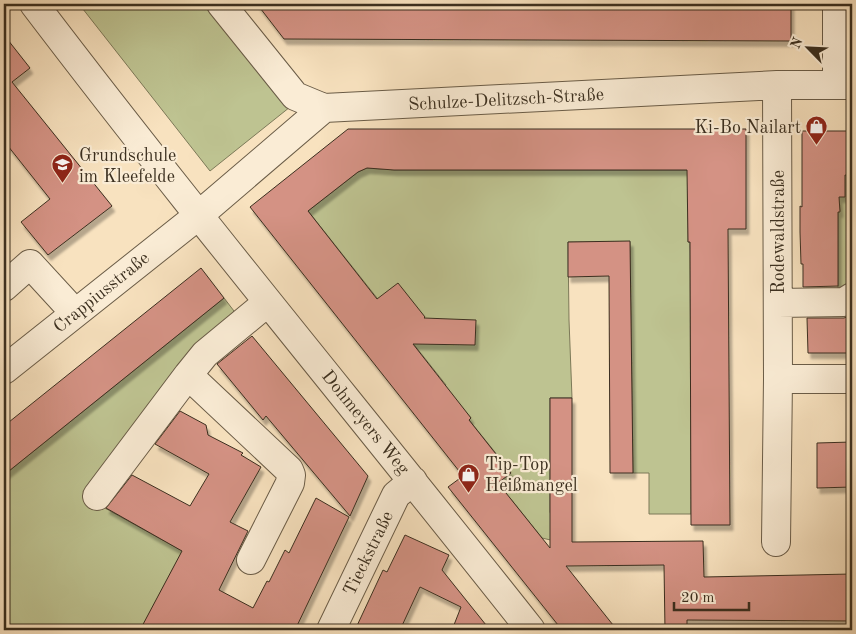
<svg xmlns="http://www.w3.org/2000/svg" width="856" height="634" viewBox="0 0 856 634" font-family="'Old Standard TT',serif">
<defs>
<filter id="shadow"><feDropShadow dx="3" dy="5.5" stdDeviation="1" flood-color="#0004"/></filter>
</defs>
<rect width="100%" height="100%" fill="#f8e2bf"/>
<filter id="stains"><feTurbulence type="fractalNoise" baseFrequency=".004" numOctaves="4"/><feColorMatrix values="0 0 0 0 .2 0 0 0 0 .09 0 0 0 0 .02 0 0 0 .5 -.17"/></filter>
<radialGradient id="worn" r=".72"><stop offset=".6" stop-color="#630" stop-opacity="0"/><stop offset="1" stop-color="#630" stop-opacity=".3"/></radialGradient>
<path fill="#bec391" stroke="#7c7958" d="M79 4H214L295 103 210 171Z
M367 168 394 170H706L688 206V242H690L691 514H649V473H633L630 242H568L569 320 572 398H550V512L559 542 542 538 510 498 509 499 497 484 511 472 469 420 471 418 444 387 446 385 308 211 358 172Z
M845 175H852V286L838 289V212L840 211 839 197Z
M224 298 234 311 230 318 180 362 83 492 103 507 186 553 174 567 143 626 151 630H4V475Z"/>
<path fill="#d49284" stroke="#3b2f1f" filter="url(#shadow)" d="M257 4H791V41L284 39Z
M4 35 30 68 12 82 112 206 48 255 21 222 50 199 4 141Z
M348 129H746V229H728L730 525H691L690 242H688L687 170H394L367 168 358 172 308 211 377 299 398 283 425 317 424 318 476 320 475 345 413 344 471 418 469 420 511 473 498 483 550 548V398H572V542L703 541 704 577 852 574V621L687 620V630H665L664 565 566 566 617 630H562L448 487 463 476 250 207Z
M802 131H852V175H845V197H839L840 212H838V286L803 287V264H801L800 232V206L802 207Z
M630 241 633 473H610L609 276 568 277V242Z
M201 268 224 298 4 475V426Z
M852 315V353H808L807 318H844Z
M252 336 368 476 350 516 266 416 263 420 217 364Z
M180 411 206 425 208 435 243 453 241 455 261 467 230 522 248 531 219 590 253 608 267 581 269 582 285 550 289 553 316 498 349 517 295 630H140L182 551 106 508 132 475 190 506 209 474 155 444Z
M852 442V487L817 488V443Z
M405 535 449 555 442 570 490 630H452L461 607 420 587 400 630H355L383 570 387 572Z"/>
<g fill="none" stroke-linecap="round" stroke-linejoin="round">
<defs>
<path id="minor" d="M34 4C195 216 366 421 531 630
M221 4 295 96 324 108
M837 85V4
M4 287 30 264 75 313
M778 303 844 302 852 297
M4 370 199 215 324 108 777 85H852
M778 379H852
M97 496 188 375
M776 542 778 379 777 85
M251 560 290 483 291 475 289 470 188 375 205 354 268 302
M331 630 396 495 413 481"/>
</defs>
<use href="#minor" stroke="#6a5c47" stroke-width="30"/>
<use href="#minor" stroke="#faecd5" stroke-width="28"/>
</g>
<defs>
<symbol id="shop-pin" viewBox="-11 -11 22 30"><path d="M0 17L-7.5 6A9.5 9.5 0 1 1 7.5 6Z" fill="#8f2418" stroke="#faecd5"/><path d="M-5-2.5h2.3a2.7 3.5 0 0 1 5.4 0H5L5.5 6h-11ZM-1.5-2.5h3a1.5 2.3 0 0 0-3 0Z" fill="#fff"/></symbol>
<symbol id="school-pin" viewBox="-11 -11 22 30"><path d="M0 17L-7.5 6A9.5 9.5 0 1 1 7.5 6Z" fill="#8f2418" stroke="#faecd5"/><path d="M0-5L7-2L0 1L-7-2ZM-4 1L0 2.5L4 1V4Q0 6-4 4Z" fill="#fff"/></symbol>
</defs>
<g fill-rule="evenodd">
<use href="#shop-pin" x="804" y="114" width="25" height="34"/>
<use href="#school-pin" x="50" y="152" width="25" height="34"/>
<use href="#shop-pin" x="456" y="462" width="25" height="34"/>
</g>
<g text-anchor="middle" stroke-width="4.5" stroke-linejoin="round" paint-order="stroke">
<g font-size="18" fill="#3b2f1f" stroke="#faecd5">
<text transform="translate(506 99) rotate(-3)" y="6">Schulze-Delitzsch-Straße</text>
<text transform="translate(778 232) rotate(-90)" y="6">Rodewaldstraße</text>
<text transform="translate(101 292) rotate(-39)" y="6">Crappiusstraße</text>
<text transform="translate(366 422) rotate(51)" y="6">Dohmeyers Weg</text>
<text transform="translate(368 553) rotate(-64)" y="6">Tieckstraße</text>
</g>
<g font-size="18" fill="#3b2f1f" stroke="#faecd5" text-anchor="start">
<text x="801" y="133" text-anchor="end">Ki-Bo Nailart</text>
<text x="79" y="161">Grundschule<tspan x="79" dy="21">im Kleefelde</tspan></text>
<text x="485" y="470">Tip-Top<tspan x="485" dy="21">Heißmangel</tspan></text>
</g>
</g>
<rect width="856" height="634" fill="none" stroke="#f8e2bf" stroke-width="20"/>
<rect x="5" y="5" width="846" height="624" fill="none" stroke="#3b2f1f" stroke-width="2.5"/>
<rect x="10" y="10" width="836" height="614" fill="none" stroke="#3b2f1f"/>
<g transform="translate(808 48) rotate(294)" stroke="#faecd5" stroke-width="4" paint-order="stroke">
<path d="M0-4L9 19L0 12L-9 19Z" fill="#3b2f1f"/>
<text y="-8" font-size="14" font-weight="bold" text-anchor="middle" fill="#3b2f1f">N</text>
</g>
<path d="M674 602v8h75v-8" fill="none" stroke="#3b2f1f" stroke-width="2.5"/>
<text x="681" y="602" font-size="15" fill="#3b2f1f" stroke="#faecd5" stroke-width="4" paint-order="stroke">20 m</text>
<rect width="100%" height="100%" filter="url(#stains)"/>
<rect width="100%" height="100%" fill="url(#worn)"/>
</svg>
